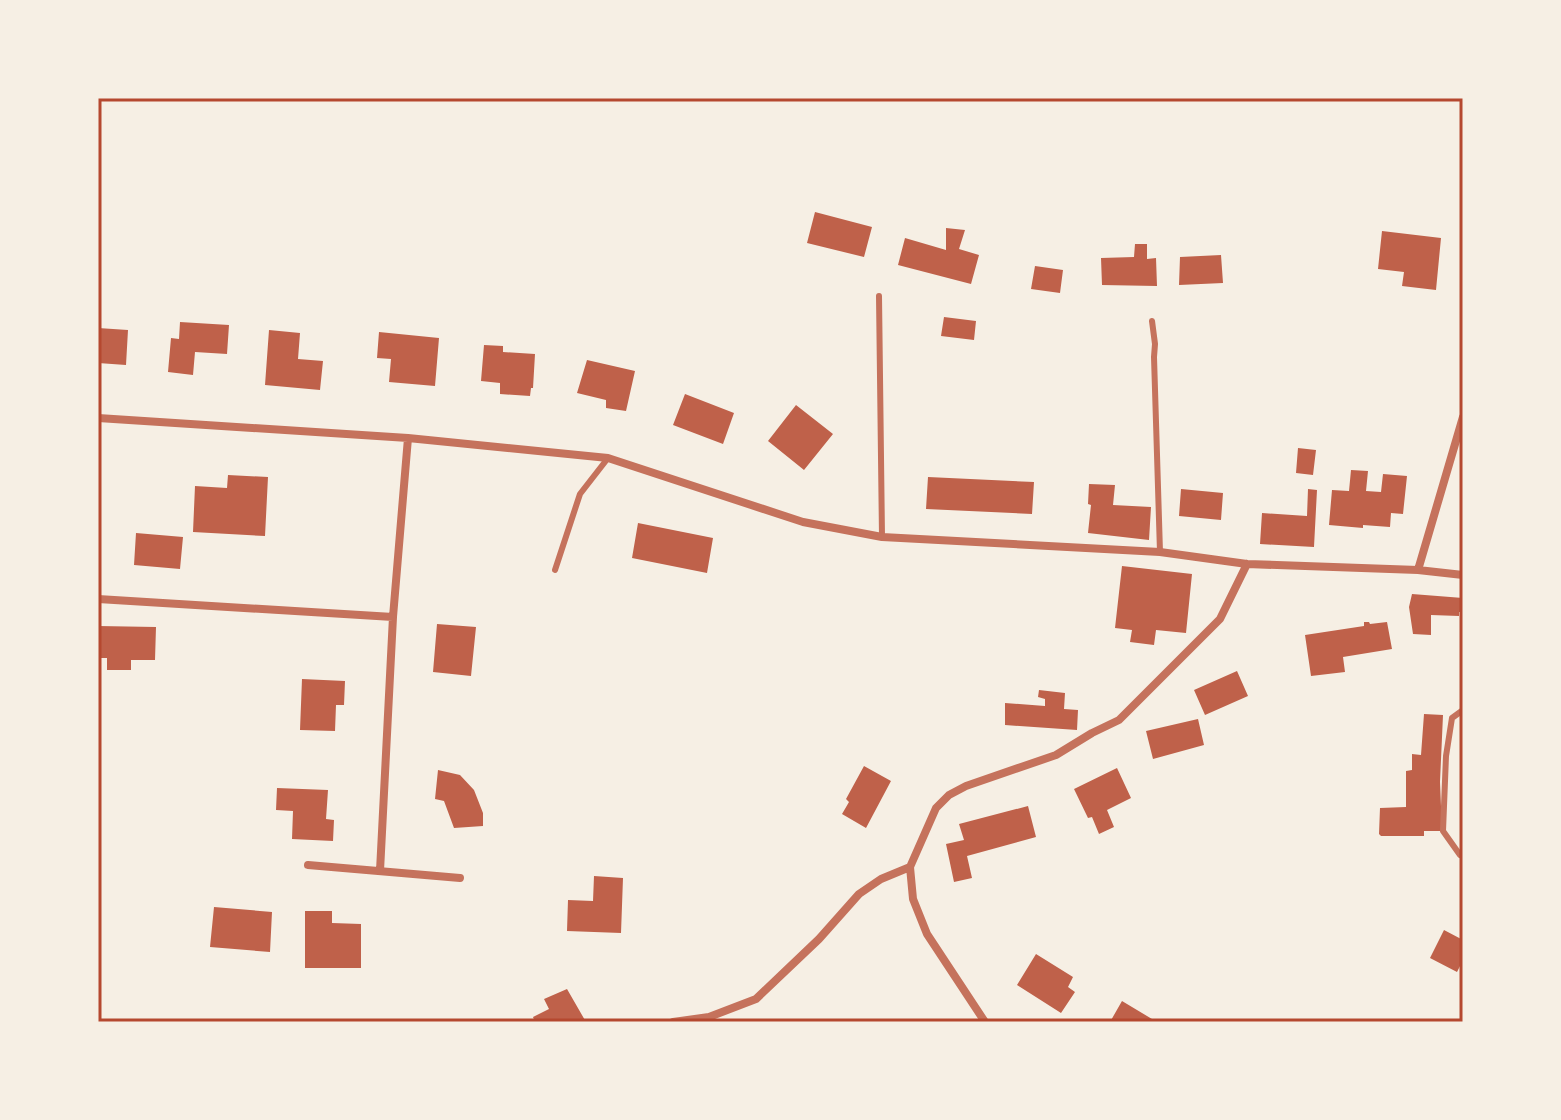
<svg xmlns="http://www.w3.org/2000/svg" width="1561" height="1120" viewBox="0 0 1561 1120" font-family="'PT Sans',sans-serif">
<rect width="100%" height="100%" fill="#f6efe4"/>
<path fill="#bf614a" d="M815 212 872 227 864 257 807 243Z
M946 228 965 230 959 249 979 255 971 284 898 265 905 238 946 250Z
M1382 231 1441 238 1436 290 1402 286 1404 272 1378 269Z
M1135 244H1147V259L1156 258 1157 286 1102 285 1101 258 1134 257Z
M1221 255 1223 283 1179 285 1180 257Z
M1035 266 1063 270 1060 293 1031 289Z
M944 317 976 321 974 340 941 336Z
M180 322 229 325 227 354 195 352 193 375 168 372 171 338 179 339Z
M98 328 128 330 126 365 98 363Z
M269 330 300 333 298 359 323 361 320 390 265 385Z
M379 332 439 338 435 386 389 382 391 359 377 358Z
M484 345 503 346V352L535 354 533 388H531L530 396 500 394V383L481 381Z
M587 360 635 371 626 411 606 408V400L577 393Z
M685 394 734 413 723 444 673 425Z
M796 405 833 434 804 470 768 441Z
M1298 448 1316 450 1313 475 1296 473Z
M1351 470 1368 471 1366 491 1381 492 1383 474 1407 476 1403 514 1391 513 1390 527 1363 525V528L1329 525 1332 490 1349 491Z
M228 475 268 477 265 536 193 532 195 486 227 488Z
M928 477 1034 482 1032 514 926 509Z
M1089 484 1115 485 1113 505 1151 507 1149 540 1088 533 1091 505 1088 504Z
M1181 489 1223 493 1221 520 1179 516Z
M1308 489 1317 490 1314 547 1260 544 1262 513 1307 516Z
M638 523 713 538 707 573 632 558Z
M136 533 183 537 180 569 134 565Z
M1122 566 1192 574 1186 633 1156 630 1154 645 1130 642 1132 630 1115 628Z
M1412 594 1463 598V612H1459V616L1431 615V635L1413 634 1409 607Z
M1364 622H1369L1370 624 1387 622 1392 649 1343 657 1345 672 1311 676 1305 635 1364 626Z
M437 624 476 627 471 676 433 672Z
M98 626 156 627 155 660H131V670H107V658H98Z
M1237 671 1248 696 1205 715 1194 690Z
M302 679 345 681 344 705H336L335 731 300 730Z
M1039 690 1065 693 1064 709 1078 710 1077 730 1005 725V703L1045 706V699L1038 697Z
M1424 714 1443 715 1440 782 1442 831H1424V836H1381L1379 834 1380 808 1406 807V771L1412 770V754L1421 755Z
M1198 719 1204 745 1153 759 1146 731Z
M864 766 891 781 866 828 842 814 849 802 846 799Z
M1117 768 1131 798 1107 810 1114 827 1099 834 1092 817 1088 818 1074 789Z
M438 770 460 775 474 790 483 813V826L454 828 444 801 435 799Z
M277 788 328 790 326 819 334 820 333 841 292 839 293 811 276 810Z
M1028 806 1036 837 967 856 972 878 954 882 946 844 964 840 959 824Z
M594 876 623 878 621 933 567 931 568 900 593 901Z
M214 907 272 912 270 952 210 947Z
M305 911H332V923L361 924V968H305Z
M1444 930 1463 940V960L1457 972 1430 958Z
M1036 954 1073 977 1068 987 1075 992 1061 1013 1017 985Z
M567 989 586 1022H535L533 1017 549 1009 544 999Z
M1122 1001 1157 1022H1110Z"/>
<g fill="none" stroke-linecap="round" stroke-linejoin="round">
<path stroke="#c5725c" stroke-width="6" d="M879 296 882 537
M1152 321 1155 344 1154 357 1160 552
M555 570 580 494 608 458
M1460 855 1443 831 1446 756 1452 718 1463 710"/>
<path stroke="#c5725c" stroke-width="8" d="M98 418 408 438 608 458 803 522 882 537 1160 552 1247 564 1418 570 1463 575
M1418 570 1463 417
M98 599 393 617
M308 865 460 878
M380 871 393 617 408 438
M673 1022 709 1017 756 999 819 939 859 894 881 879 910 867
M985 1022 927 934 913 899 910 867 936 808 949 795 966 786 1056 755 1092 733 1119 720 1220 619 1247 564"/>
</g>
<rect width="1561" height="1120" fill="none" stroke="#f6efe4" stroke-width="200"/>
<rect x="100" y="100" width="1361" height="920" fill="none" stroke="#b5482f" stroke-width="3"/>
</svg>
